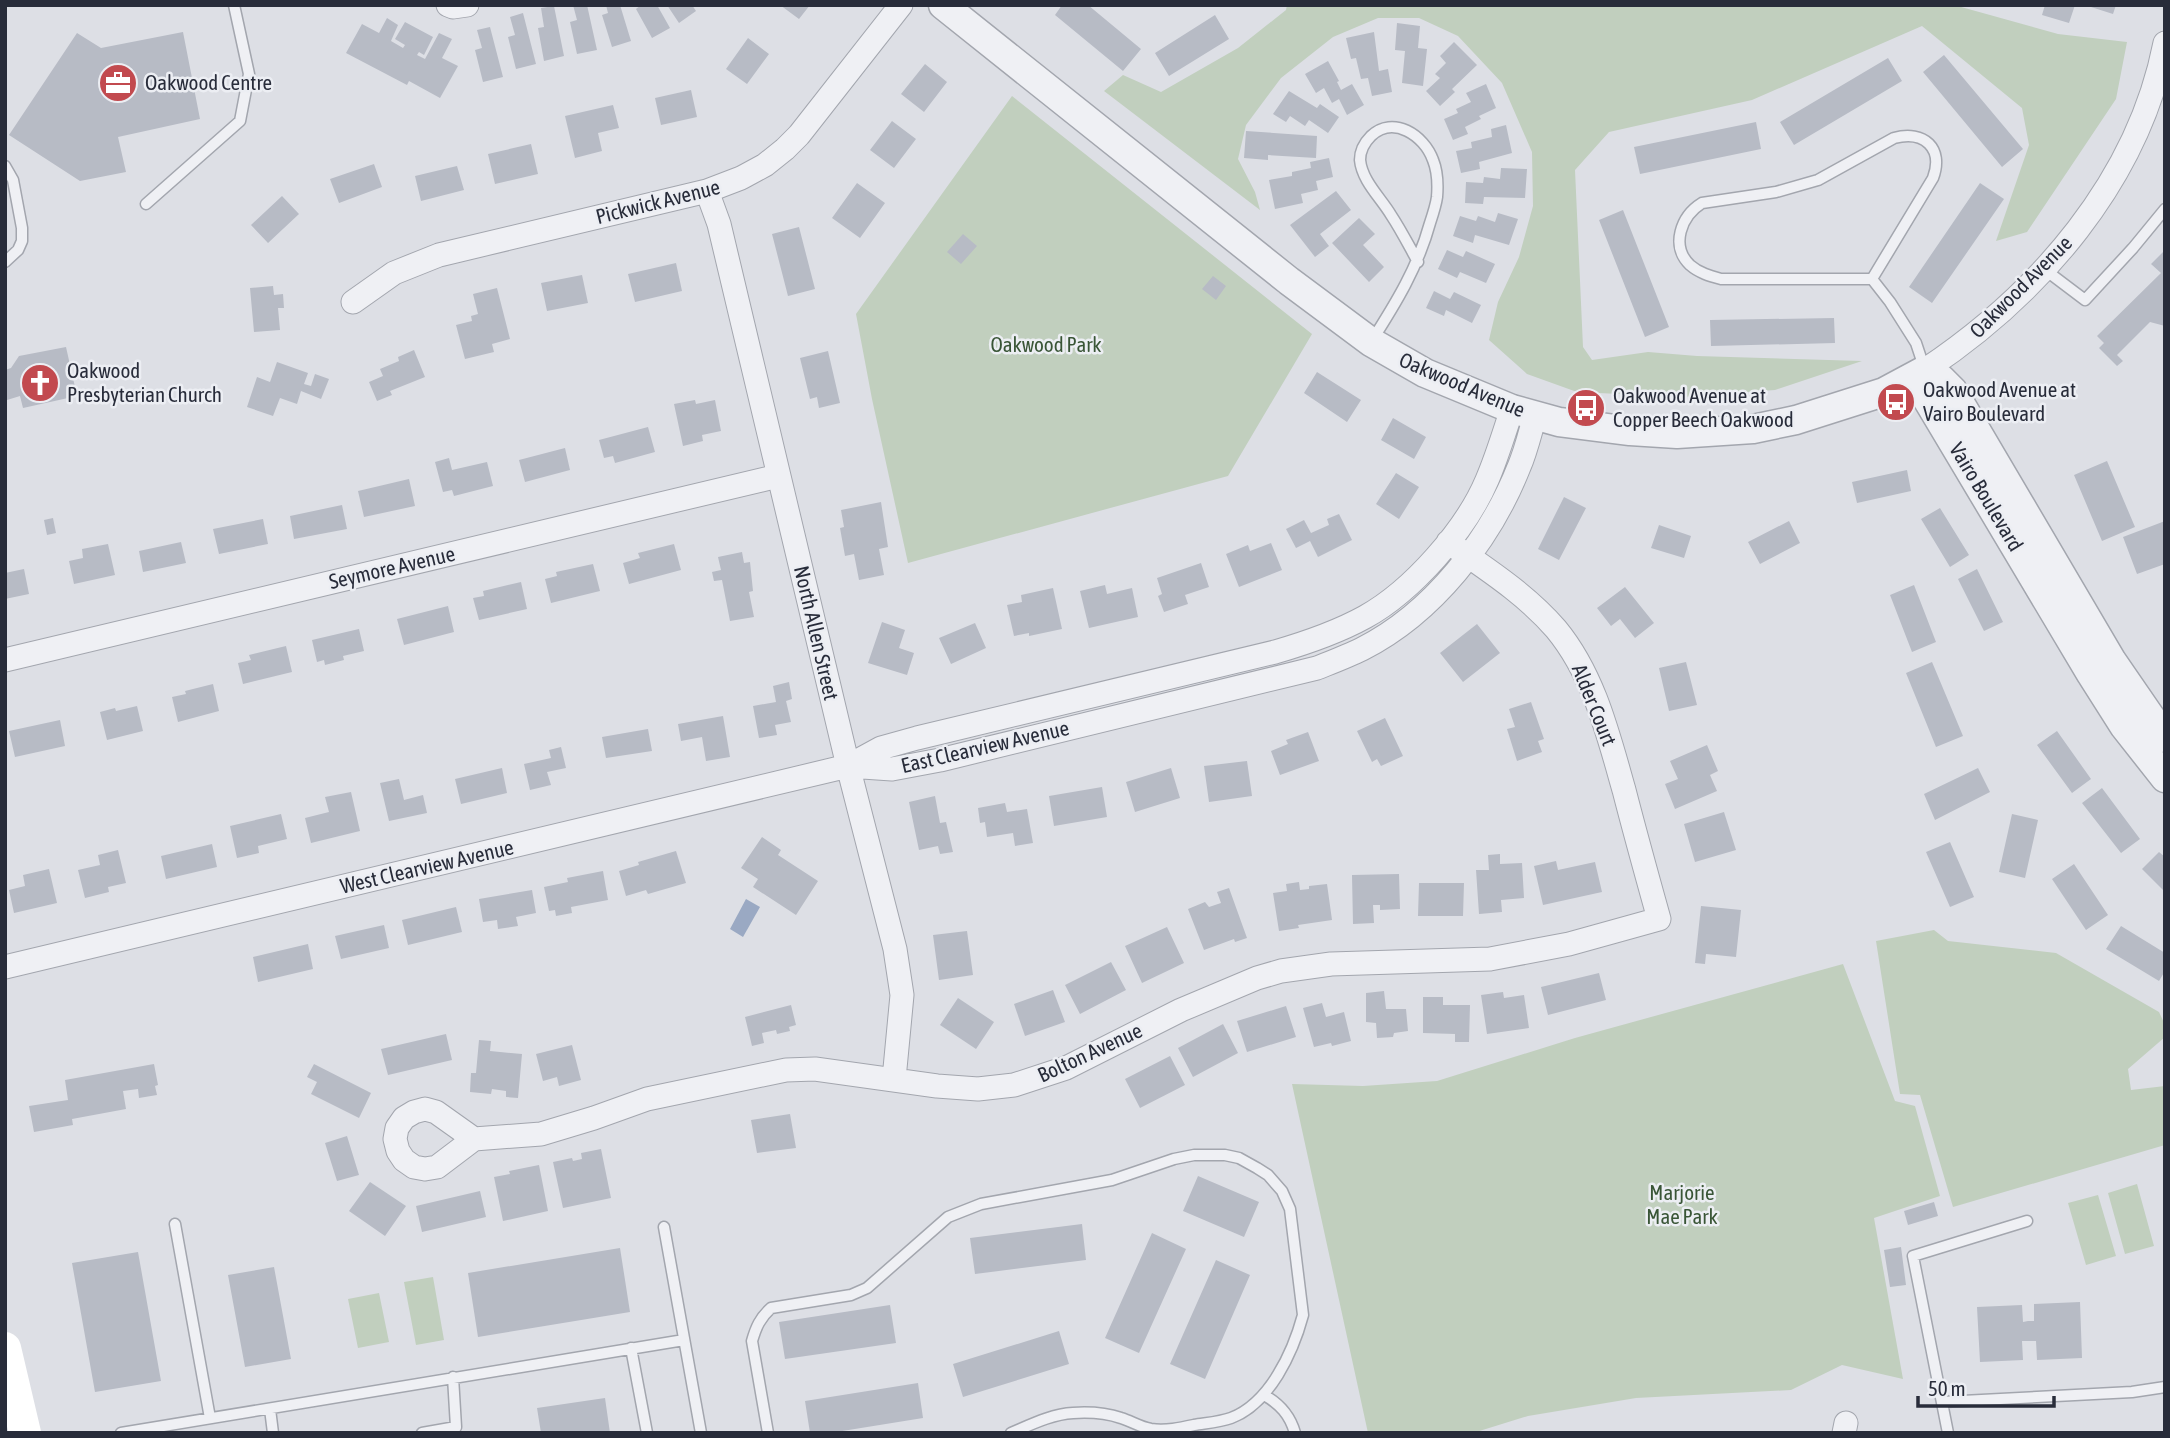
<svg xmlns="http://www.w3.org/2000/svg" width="2170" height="1438" viewBox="0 0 2170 1438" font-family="'Asap Condensed',sans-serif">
<rect width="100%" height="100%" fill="#dddfe5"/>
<path fill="#c1cfbe" d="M1287 5H1954L2058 34 2127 42 2116 99 2027 232 1996 241 2029 145 2022 108 1922 26 1752 100 1609 132 1575 170 1583 347 1592 360 1648 352 1697 356 1862 361 1775 390 1683 397 1577 392 1527 374 1489 340 1498 302 1519 257 1533 206 1532 152 1502 83 1458 36 1419 18H1378L1333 37 1281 78 1246 125 1238 159 1255 192 1260 210 1104 91 1123 75 1161 92 1238 48 1286 10Z
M1012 96 1312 334 1228 476 908 563 872 399 856 314Z
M1934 930 1948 941 2056 953 2159 1012 2165 1025V1037L2128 1069 2131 1090 2165 1086V1145L1953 1207 1920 1095 1900 1094 1876 941Z
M1843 964 1895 1101 1915 1106 1940 1196 1874 1218 1903 1379 1842 1365 1791 1390 1636 1398 1528 1416 1473 1433H1368L1292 1084 1363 1086 1437 1081 1575 1038Z
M2137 1184 2154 1246 2125 1254 2108 1193Z
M2098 1195 2116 1256 2086 1265 2068 1203Z
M433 1277 444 1340 416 1345 404 1282Z
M379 1293 389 1342 358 1348 348 1299Z"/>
<path fill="#9aa9c3" d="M746 899 760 907 743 937 730 929Z"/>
<path fill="#b7bbc5" d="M573 5H587L597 50 577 54 570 22 577 20Z
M606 5H620L631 41 612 47 602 15 608 13Z
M641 5H657L670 28 652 38 636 9Z
M667 5H692L696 11 679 23Z
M780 5H810L799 19Z
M1062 5H1088L1141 49 1123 71 1055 15Z
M2045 5H2075L2069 23 2042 15Z
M2092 5H2116L2113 14 2091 7Z
M554 6 564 56 544 61 538 28 544 27 541 8Z
M523 13 536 64 516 69 508 37 515 35 510 17Z
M1215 15 1229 39 1169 76 1155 53Z
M387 18 398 25 391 41 403 48 405 45 395 39 405 22 433 37 424 55 419 52 417 55 425 59 439 33 452 39 442 58 458 66 440 98 409 81 407 85 346 53 362 24 379 33Z
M1397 23 1420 26 1418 48 1427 49 1423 86 1402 83 1405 51 1395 50Z
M490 27 503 77 483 82 475 50 482 48 477 30Z
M183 32 200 119 118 137 126 172 80 181 9 135 77 33 101 48Z
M1374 32 1379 71 1388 69 1392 92 1372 96 1368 78 1361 79 1356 58 1351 59 1346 38Z
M748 38 769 54 747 84 726 69Z
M1454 42 1477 65 1452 89 1455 92 1440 106 1426 91 1440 78 1435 74 1446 63 1440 56Z
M1944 55 2023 149 2002 167 1923 72Z
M1888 58 1902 81 1794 145 1780 122Z
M1328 61 1339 81 1337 82 1341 90 1352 84 1364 105 1347 115 1339 99 1332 103 1324 88 1316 93 1305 74Z
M925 64 947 82 924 112 901 94Z
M1486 84 1496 108 1479 116 1481 119 1465 127 1468 134 1453 140 1444 119 1458 113 1456 109 1471 102 1466 93Z
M691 90 697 117 661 125 655 98Z
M1289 91 1317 108 1320 104 1339 117 1328 133 1309 120 1305 126 1290 116 1286 122 1273 114Z
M613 105 619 128 598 133 602 151 575 158 565 116Z
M892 121 916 139 894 168 870 150Z
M1756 122 1761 149 1640 174 1634 147Z
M1506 125 1512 153 1479 162 1480 169 1461 173 1456 151 1472 148 1471 142 1492 137 1491 129Z
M1246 131 1317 136 1316 158 1268 155V160L1244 158Z
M531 144 538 174 495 184 488 154Z
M1329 158 1333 177 1316 181 1318 190 1301 194 1303 203 1275 209 1269 180 1292 176V172L1311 168 1310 162Z
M374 164 382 187 339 203 330 179Z
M457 166 464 190 421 201 415 176Z
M1501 168 1527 169 1525 198 1484 197 1483 204 1465 203 1466 182 1483 183 1484 177 1500 179Z
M857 183 885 203 860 238 832 218Z
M1980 183 2004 199 1932 303 1909 287Z
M1336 191 1351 210 1320 234 1329 246 1315 257 1290 225Z
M282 196 299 214 268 243 251 225Z
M1623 210 1669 327 1645 337 1599 220Z
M1498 213 1518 219 1509 245 1475 235 1473 243 1453 236 1460 216 1476 221 1478 216 1495 222Z
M1359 218 1375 234 1363 245 1384 267 1369 282 1332 243Z
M799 227 815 289 788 296 772 234Z
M963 234 977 246 961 264 947 252Z
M1447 250 1463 257 1466 251 1495 264 1486 283 1460 272 1457 278 1438 269Z
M2165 250V326L2150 322 2117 355 2123 361 2117 366 2099 348 2104 343 2097 336 2161 273 2151 264Z
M676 263 682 291 635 302 628 274Z
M582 275 588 303 547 311 541 283Z
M1213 276 1226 286 1216 300 1202 289Z
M273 286 274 295 283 294 284 308H278L280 330 254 332 250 288Z
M497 288 510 339 492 344 494 352 465 359 456 325 472 321 471 316 478 314 473 294Z
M1434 291 1450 299 1454 292 1481 305 1472 323 1446 310 1444 316 1426 308Z
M1834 318 1835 343 1711 346 1710 320Z
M66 347 77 396 23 408 20 396 7 400 5 403V370L11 368 19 356Z
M414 350 425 377 390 391 392 395 377 401 369 382 383 376 380 369 399 361 398 357Z
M828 351 840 403 819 408 817 397 810 399 800 358Z
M277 362 308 373 304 384 311 386 315 374 329 379 321 399 301 391 297 404 280 398 273 416 247 407 257 377 270 382Z
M1317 372 1361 400 1347 422 1304 393Z
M695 400 696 404 715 400 721 431 702 435 703 441 683 446 674 404Z
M1393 418 1426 437 1414 459 1381 440Z
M648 427 655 452 615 463 613 456 604 458 599 440Z
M565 448 570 470 525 482 519 460Z
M449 458 452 470 487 462 493 486 454 496 452 490 443 492 435 462Z
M2107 461 2135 527 2102 541 2074 475Z
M1907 470 1911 491 1857 503 1852 482Z
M1396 473 1419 487 1399 519 1376 504Z
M409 479 415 506 364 517 358 491Z
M1564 497 1586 508 1559 560 1538 549Z
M881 502 888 547 879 549 884 575 859 580 854 554 845 556 840 528 844 527 841 510Z
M342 505 347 529 294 539 290 516Z
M1940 508 1969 555 1950 567 1921 519Z
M1339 514 1352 540 1318 557 1310 541 1296 548 1286 529 1304 520 1311 533 1329 525 1327 519Z
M53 518 56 533 47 535 44 520Z
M263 519 268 544 219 554 213 529Z
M1789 521 1800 543 1760 564 1748 542Z
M2165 521V564L2137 574 2123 537Z
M1659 525 1691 536 1684 558 1651 548Z
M181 542 186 563 143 572 139 551Z
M1271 543 1282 570 1239 587 1226 554 1248 545 1250 551Z
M108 544 115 575 74 584 69 561 83 558 82 549Z
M674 544 681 570 629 584 623 563 640 558 638 553Z
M742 552 744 563 750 562 753 591 749 592 754 617 730 621 722 580 714 581 712 572 721 570 718 557Z
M1201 563 1209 587 1185 595 1188 604 1164 612 1158 596 1162 594 1157 578Z
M593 564 600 591 551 603 545 579 557 576 556 572Z
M24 569 29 594 5 599V573Z
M1977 569 2003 622 1984 631 1958 579Z
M521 582 527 609 479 620 473 598 484 596 483 591Z
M1105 585 1107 594 1132 588 1138 617 1089 628 1080 591Z
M1914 585 1936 642 1912 652 1890 595Z
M1625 587 1654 623 1635 638 1620 619 1611 626 1597 608Z
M1053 588 1062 629 1029 636V633L1014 636 1007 605 1022 602 1021 595Z
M448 606 454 632 404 645 397 619Z
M882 622 905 630 899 648 914 653 907 675 868 663Z
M975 623 986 648 951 664 939 638Z
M1477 624 1500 653 1463 682 1440 653Z
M359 629 364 651 343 656 344 660 325 665 324 660 317 662 312 640Z
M286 646 292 672 243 684 238 663 251 660 249 655Z
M1686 662 1697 705 1669 711 1659 668Z
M1932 662 1963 736 1936 747 1906 673Z
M789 682 792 699 786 701 791 722 775 725 777 735 759 738 753 706 776 702 773 686Z
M213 684 219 711 178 722 172 697 186 694 185 691Z
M1531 702 1544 739 1538 741 1542 752 1517 761 1507 729 1515 727 1509 709Z
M137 706 143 731 107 740 100 712 115 708 116 711Z
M723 716 730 757 706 761 702 737 681 741 678 724Z
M1385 718 1403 756 1381 766 1377 759 1372 762 1357 731Z
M60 720 65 746 15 757 9 731Z
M648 729 652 751 606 758 602 737Z
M2057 731 2091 779 2072 793 2037 745Z
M1308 732 1319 761 1280 775 1271 751 1288 744 1286 740Z
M1707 745 1718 771 1710 775 1717 791 1675 809 1665 784 1678 779 1670 761Z
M561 747 566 768 547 772 551 785 530 790 524 764 551 758 549 750Z
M1247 761 1252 796 1209 802 1204 766Z
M502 768 507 793 461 804 455 779Z
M1171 768 1180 798 1135 812 1126 782Z
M1978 768 1990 792 1935 820 1924 794Z
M399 779 404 800 423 795 427 813 389 821 380 783Z
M1102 787 1107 817 1054 826 1049 796Z
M2102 788 2140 839 2121 853 2082 803Z
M351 792 360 831 311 843 305 818 329 812 325 797Z
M935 796 940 823 946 822 953 852 940 854 938 846 919 850 909 802Z
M1005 803 1007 812 1027 809 1033 843 1015 846 1013 833 987 837 985 822 980 823 978 808Z
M1724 812 1736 850 1695 862 1684 824Z
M281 814 287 839 258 846 259 853 237 858 230 826Z
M2012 814 2038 820 2025 878 1999 872Z
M762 837 781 850 778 855 818 881 796 915 753 887 758 879 741 868Z
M1950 842 1974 897 1950 907 1926 852Z
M212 844 217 867 166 879 161 856Z
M118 850 126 883 108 887 109 892 85 898 78 870 100 865 98 855Z
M676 851 686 883 648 894 646 890 626 896 619 871 639 865 638 862Z
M2159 852 2165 857V892L2142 869Z
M1500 854V864L1522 863 1524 898 1501 900 1502 912 1479 914 1476 870H1489L1488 855Z
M1556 861 1558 870 1595 862 1602 892 1543 905 1534 866Z
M2074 864 2108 915 2086 930 2052 879Z
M49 869 57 903 14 913 9 890 25 886 23 875Z
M603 871 608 900 571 907 572 913 556 916 555 910 549 911 544 887 568 882 567 878Z
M1399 874 1400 909 1380 910V905H1373L1374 923 1353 924 1352 875Z
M1299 882 1300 890 1309 889V886L1327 884 1332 920 1298 925 1299 928 1279 931 1273 893 1287 891 1286 884Z
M1419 883H1464L1463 916H1418Z
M1229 888 1247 938 1235 942 1234 939 1204 950 1188 909 1205 902 1209 907 1221 903 1217 892Z
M532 890 536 913 516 917 518 926 498 929 497 920 483 922 479 899Z
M1701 906 1741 910 1736 957 1706 954 1705 964 1695 963Z
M456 907 462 932 408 945 402 920Z
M384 925 389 948 341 959 335 936Z
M2121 926 2165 953V971L2159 981 2106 949Z
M1167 927 1184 963 1142 983 1125 946Z
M967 931 973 975 939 980 933 935Z
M308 944 313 969 258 982 253 957Z
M1111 962 1126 990 1080 1014 1065 985Z
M1599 973 1606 1000 1548 1015 1541 987Z
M1053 990 1065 1022 1025 1036 1014 1004Z
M1384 991 1386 1009H1406L1408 1031 1394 1033 1393 1037 1377 1038 1376 1023 1366 1022V993Z
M1503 992 1504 998 1524 995 1529 1028 1487 1034 1481 995Z
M1423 997H1443V1005H1470L1469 1042H1455V1034L1423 1033Z
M958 998 994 1022 976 1049 940 1025Z
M1322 1003 1326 1017 1344 1012 1351 1041 1332 1046 1331 1043 1314 1047 1303 1008Z
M791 1005 796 1025 789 1027 790 1031 777 1034 776 1030 762 1033 764 1043 752 1046 745 1017Z
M1286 1006 1296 1037 1247 1052 1237 1021Z
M1223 1024 1238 1053 1193 1077 1178 1048Z
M446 1034 452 1060 388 1075 381 1049Z
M479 1040 491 1041 490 1051 522 1054 518 1098 506 1097V1091L492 1089 491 1094 470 1092 471 1073H476Z
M572 1045 581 1080 559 1086 557 1077 543 1081 536 1054Z
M1170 1056 1185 1085 1140 1108 1125 1079Z
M154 1064 158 1085 155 1086 157 1095 139 1098 138 1089 123 1091 126 1109 72 1119 73 1125 34 1132 29 1106 68 1100 65 1080Z
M314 1064 371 1093 359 1118 311 1094 317 1082 307 1077Z
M790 1114 796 1148 757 1153 751 1120Z
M347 1136 359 1175 337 1181 325 1143Z
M601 1149 611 1198 563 1208 553 1162 572 1158 573 1161 582 1159 581 1153Z
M539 1165 548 1211 503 1221 494 1177 510 1174 509 1171Z
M1198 1176 1259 1202 1244 1237 1183 1211Z
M370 1182 406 1206 385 1236 349 1211Z
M480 1191 486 1217 422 1232 416 1206Z
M1934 1202 1938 1216 1908 1225 1904 1211Z
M1082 1224 1086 1260 975 1274 970 1238Z
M1152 1233 1186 1249 1139 1353 1105 1338Z
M1901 1247 1906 1285 1890 1287 1884 1250Z
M620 1248 630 1312 478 1337 468 1273Z
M138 1252 161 1381 95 1392 72 1263Z
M1216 1260 1250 1275 1205 1379 1170 1364Z
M274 1267 291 1359 245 1367 228 1275Z
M2080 1302 2082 1358 2037 1360 2036 1341H2022L2023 1360 1980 1362 1977 1307 2022 1305 2023 1322 2028 1321H2034V1304Z
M890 1305 896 1343 785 1359 779 1322Z
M1059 1331 1069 1364 963 1397 953 1364Z
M918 1383 923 1418 830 1433H810L805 1401Z
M605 1398 610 1433H541L537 1408Z"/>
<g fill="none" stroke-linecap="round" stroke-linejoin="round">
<defs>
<path id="service" d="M5 166 13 180 22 228V241L18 250 5 262
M146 204 240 121 249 74 234 5
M2044 269 2085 300 2133 248 2165 209
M1872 279H1721C1710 276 1699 273 1690 265 1670 246 1681 216 1702 203L1776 192 1818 180 1894 138C1924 130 1944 148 1933 178L1872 279 1890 302 1916 343 1925 370
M1371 342C1396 303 1418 267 1430 223 1433 214 1436 205 1437 197 1438 185 1437 170 1433 160 1424 135 1393 115 1371 136 1364 143 1360 150 1360 160 1362 181 1381 198 1391 215 1401 230 1409 246 1418 262
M175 1224 210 1418
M664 1227 701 1433
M631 1348 647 1433
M1264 1395C1280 1404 1290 1415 1295 1433
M1943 1402 2132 1392 2165 1387
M270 1409 273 1433
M121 1433 684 1340
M422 1433 456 1427 453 1377
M768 1433 752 1341C756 1327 760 1318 771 1308L851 1295 867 1288 948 1217 981 1204 1112 1180 1174 1159 1194 1155H1225L1239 1158 1257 1168 1268 1175 1282 1191 1290 1209 1303 1315C1293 1352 1270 1403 1231 1418 1220 1422 1206 1423 1194 1425 1180 1428 1166 1431 1151 1429 1140 1427 1131 1421 1121 1418 1106 1413 1088 1412 1073 1413 1052 1414 1030 1425 1011 1433
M1948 1433 1913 1256 2027 1221"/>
<path id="minor" d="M448 5 453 7 467 5
M707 191 719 224 848 766 895 949 902 995 894 1079
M353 302 394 273 439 255 707 191 741 178 765 165 785 149 799 135 901 5
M1925 370C2039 294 2138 181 2165 43
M5 660 778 476
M848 766 892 769 940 760 1317 668C1332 662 1348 656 1362 649 1433 613 1490 540 1519 467 1526 451 1530 433 1535 416
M5 967 848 766 881 748 917 738 1275 652C1306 643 1336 633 1365 617 1412 591 1466 530 1487 480 1497 457 1504 433 1512 409
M474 1139 436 1112 425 1109 414 1112 404 1118 397 1128 395 1139 398 1151 404 1160 414 1167 425 1169 437 1167 474 1139 541 1134 594 1118 647 1099 786 1070 815 1069 937 1086 978 1089 1014 1085 1066 1068 1181 1010 1257 978 1281 971 1331 964 1490 959 1569 944 1659 919C1647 876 1635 833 1624 790 1608 734 1594 675 1556 629 1526 594 1485 568 1448 542
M1844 1433 1846 1423"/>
<path id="tertiary" d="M943 5 1289 281 1371 342 1425 373 1512 409 1559 422 1630 431 1677 434 1753 429 1796 420 1884 392 1925 370
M1925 370 1924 386 1927 399 2091 674 2124 726 2165 778
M1925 370 1941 379 1953 391 2112 661 2165 738"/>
</defs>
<use href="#service" stroke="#a3a6ae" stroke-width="13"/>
<use href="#minor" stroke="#a3a6ae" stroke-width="25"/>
<use href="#tertiary" stroke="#a3a6ae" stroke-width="31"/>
<use href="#service" stroke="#eff0f4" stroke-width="10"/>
<use href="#minor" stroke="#eff0f4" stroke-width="23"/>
<use href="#tertiary" stroke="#eff0f4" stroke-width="28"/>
<path stroke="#fff" stroke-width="32" d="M5 1348 25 1433"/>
</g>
<defs>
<symbol id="office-disc" viewBox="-11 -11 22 22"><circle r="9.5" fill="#c24a4f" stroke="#eceef3"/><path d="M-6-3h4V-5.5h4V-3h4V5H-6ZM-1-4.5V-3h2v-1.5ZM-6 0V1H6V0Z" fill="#fff"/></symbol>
<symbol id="church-disc" viewBox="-11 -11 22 22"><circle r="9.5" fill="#c24a4f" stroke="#eceef3"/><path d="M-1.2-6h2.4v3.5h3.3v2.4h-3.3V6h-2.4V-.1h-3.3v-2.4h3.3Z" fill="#fff"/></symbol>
<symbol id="bus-disc" viewBox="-11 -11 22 22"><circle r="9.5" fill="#c24a4f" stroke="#eceef3"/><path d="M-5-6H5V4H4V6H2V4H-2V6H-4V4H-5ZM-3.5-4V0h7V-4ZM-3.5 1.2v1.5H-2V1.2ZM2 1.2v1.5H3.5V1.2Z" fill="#fff"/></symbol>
</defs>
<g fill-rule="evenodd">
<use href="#office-disc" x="96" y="61" width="44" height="44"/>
<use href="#church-disc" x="18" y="361" width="44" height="44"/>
<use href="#bus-disc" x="1874" y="380" width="44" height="44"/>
<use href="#bus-disc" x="1564" y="386" width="44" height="44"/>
</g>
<g text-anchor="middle" stroke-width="5" stroke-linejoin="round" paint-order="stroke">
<g font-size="21" fill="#282c3a" stroke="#eceef3" text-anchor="start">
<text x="145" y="90">Oakwood Centre</text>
<text x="67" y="378">Oakwood<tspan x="67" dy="24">Presbyterian Church</tspan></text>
<text x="1923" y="397">Oakwood Avenue at<tspan x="1923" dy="24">Vairo Boulevard</tspan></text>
<text x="1613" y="403">Oakwood Avenue at<tspan x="1613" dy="24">Copper Beech Oakwood</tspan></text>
</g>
<g font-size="21" fill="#282c3a" stroke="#eceef3">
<text transform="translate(658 202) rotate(-14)" y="7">Pickwick Avenue</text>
<text transform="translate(2021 287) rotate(-45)" y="7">Oakwood Avenue</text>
<text transform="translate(1462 385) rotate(23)" y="7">Oakwood Avenue</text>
<text transform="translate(1986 497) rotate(59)" y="7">Vairo Boulevard</text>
<text transform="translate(392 568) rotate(-13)" y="7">Seymore Avenue</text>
<text transform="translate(816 633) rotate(77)" y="7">North Allen Street</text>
<text transform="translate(1594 705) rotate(68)" y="7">Alder Court</text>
<text transform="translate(985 747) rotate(-13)" y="7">East Clearview Avenue</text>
<text transform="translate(427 867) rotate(-13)" y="7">West Clearview Avenue</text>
<text transform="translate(1090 1053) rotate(-25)" y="7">Bolton Avenue</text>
</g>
<g font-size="21" fill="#395536" stroke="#eceef3">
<text x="1046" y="352">Oakwood Park</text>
<text x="1682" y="1200">Marjorie<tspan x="1682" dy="24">Mae Park</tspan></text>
</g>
</g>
<rect width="2170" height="1438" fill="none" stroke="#282c3a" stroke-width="14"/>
<path d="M1918 1396v10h136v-10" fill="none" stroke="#282c3a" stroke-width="3.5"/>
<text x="1928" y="1396" font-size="21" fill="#282c3a" stroke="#eceef3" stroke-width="5" paint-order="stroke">50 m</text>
</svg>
